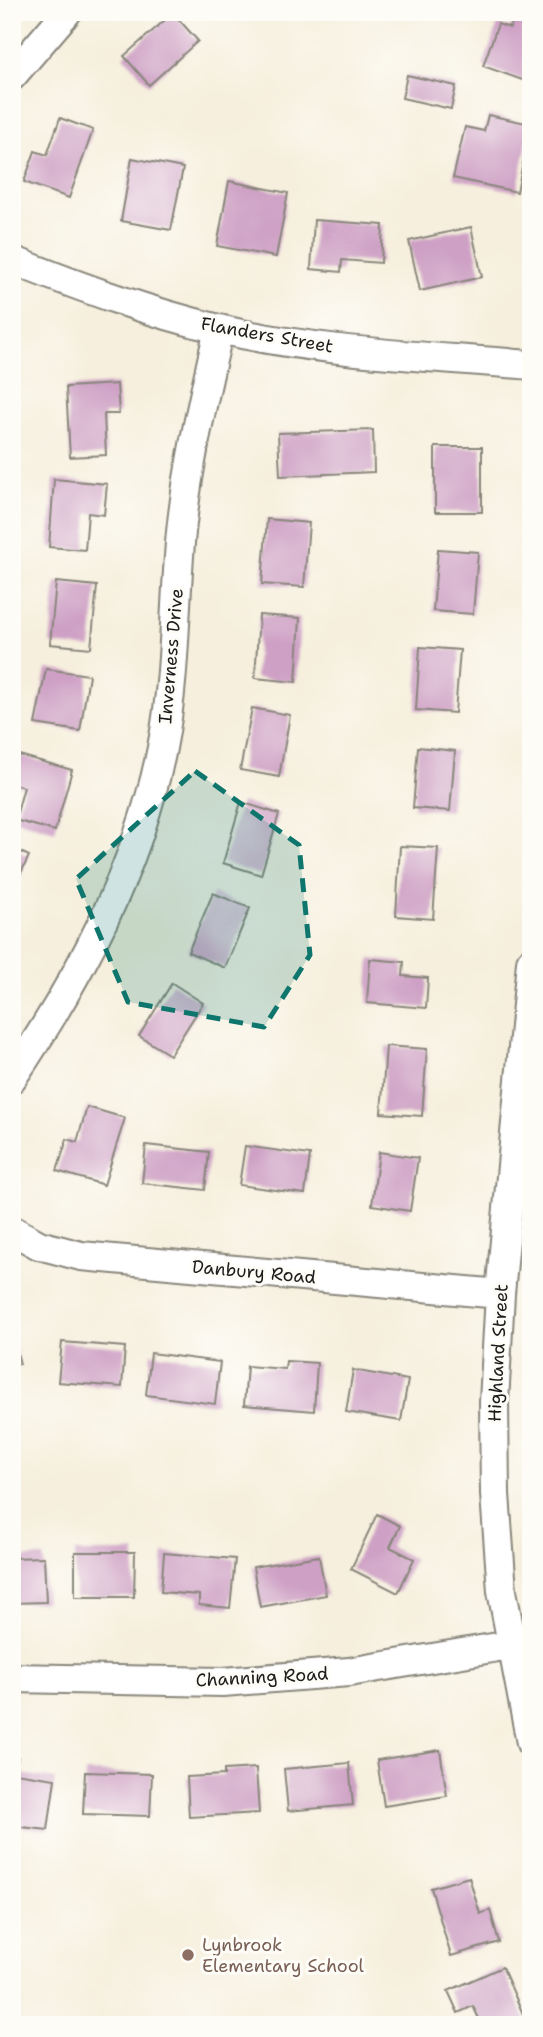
<svg xmlns="http://www.w3.org/2000/svg" width="543" height="2037" viewBox="0 0 543 2037" font-family="'Shantell Sans',sans-serif">
<rect width="100%" height="100%" fill="#fdfcf7"/>
<filter id="ink" filterUnits="userSpaceOnUse"><feTurbulence type="fractalNoise" baseFrequency=".0143" numOctaves="2"/><feDisplacementMap in="SourceGraphic" scale="14" xChannelSelector="R" yChannelSelector="G"/><feConvolveMatrix kernelMatrix="1 2 1 2 8 2 1 2 1" color-interpolation-filters="sRGB"/></filter>
<filter id="wash" filterUnits="userSpaceOnUse"><feTurbulence type="fractalNoise" baseFrequency=".00686" numOctaves="4" result="noise"/><feDisplacementMap in="SourceGraphic" scale="28" xChannelSelector="R" yChannelSelector="G"/><feGaussianBlur stdDeviation="1.57" result="paint"/><feColorMatrix in="noise" values="0 0 0 0 0 0 0 0 0 0 0 0 0 0 0 0 0 1.4 0 .05"/><feComposite in="paint" operator="in"/></filter>
<g filter="url(#wash)">
<rect width="100%" height="100%" fill="#f6efdd"/>
<g id="blocks">
<path fill="#cea0c5" d="M516 12 531 15V83L483 66 498 24 510 28Z
M173 13 198 41 149 85 124 56Z
M407 75 456 86 451 109 402 98Z
M488 115 531 124 517 192 453 178 465 127 484 131Z
M60 118 93 130 69 198 24 182 35 151 47 155Z
M132 158 183 168 171 230 121 221Z
M229 181 288 193 276 257 217 246Z
M314 220 383 225 381 263 342 260 341 272 311 269Z
M471 227 482 277 420 291 409 241Z
M117 384 119 414H104L106 455 70 457 66 387Z
M373 430 374 472 280 476 278 433Z
M435 447H482V512H435Z
M54 479 107 484 104 515 88 513 85 550 49 547Z
M267 519 309 523 304 587 262 584Z
M438 549 478 552 473 614 433 611Z
M56 582 97 586 91 648 50 644Z
M259 615 300 618 296 682 255 678Z
M420 647 460 650 455 713 416 710Z
M46 669 89 675 80 731 35 724Z
M252 708 290 715 279 777 240 770Z
M418 747 455 751 450 811 413 808Z
M12 753 72 770 55 831 15 820 24 787 12 784Z
M241 802 279 814 261 875 223 863Z
M400 846 438 848 433 919 396 916Z
M12 848 29 856 12 892Z
M213 893 250 908 225 968 188 952Z
M370 959 404 962 403 976 428 978 426 1008 367 1003Z
M172 983 203 1003 170 1055 139 1036Z
M386 1046 427 1049 422 1116 381 1113Z
M87 1107 125 1118 104 1185 57 1171 67 1139 77 1142Z
M146 1145 209 1152 205 1190 142 1183Z
M245 1146 310 1155 305 1194 239 1185Z
M379 1152 418 1158 410 1211 372 1205Z
M12 1335 20 1364 12 1366Z
M62 1342 125 1347 122 1387 58 1382Z
M151 1353 220 1362 215 1404 146 1395Z
M286 1361 317 1363 314 1411 244 1405 247 1366 285 1369Z
M353 1370 408 1380 401 1421 346 1412Z
M377 1514 400 1526 390 1547 414 1559 398 1593 351 1569Z
M75 1552H135L134 1597H75Z
M164 1553 235 1559 230 1608 199 1605V1595L161 1592Z
M319 1556 326 1595 260 1607 253 1567Z
M44 1557 46 1602 12 1603V1558Z
M440 1750 447 1796 384 1806 377 1760Z
M12 1756 18 1757 15 1773 55 1779 48 1830 12 1826Z
M349 1763 353 1805 288 1811 284 1769Z
M256 1768 259 1813 189 1817 187 1777 224 1775V1770Z
M85 1772 152 1774 150 1816 83 1814Z
M469 1877 480 1914 490 1910 499 1942 451 1956 431 1888Z
M502 1967 528 2025H482L473 2006 458 2013 448 1991Z"/>
</g>
</g>
<g filter="url(#ink)">
<use href="#blocks" fill-opacity="0" stroke="#89867c" stroke-width="2"/>
<g fill="none" stroke-linecap="round" stroke-linejoin="round">
<defs>
<path id="minor" d="M12 76 67 12
M12 260C80 287 148 312 219 329 321 353 427 356 531 365
M531 962 500 1294 494 1402 495 1494 502 1591 531 1743
M12 1078C80 977 138 868 162 748 176 676 174 604 181 532 188 463 204 396 219 329
M12 1230 39 1245 81 1256 500 1294
M12 1678 223 1682 349 1672 510 1645"/>
</defs>
<use href="#minor" stroke="#89867c" stroke-width="32"/>
<use href="#minor" stroke="#fff" stroke-width="28"/>
</g>
</g>
<path fill="#0f766e" fill-opacity="0.2" stroke="#0f766e" stroke-width="5" stroke-dasharray="14 9" stroke-linejoin="round" d="M195 771 299 845 310 955 264 1027 128 1002 76 879Z"/>
<circle fill="#8d6e63" stroke="#fdfcf7" stroke-width="2.5" cx="188" cy="1955" r="7"/>
<g text-anchor="middle" stroke-width="6" stroke-linejoin="round" paint-order="stroke">
<g font-size="18" fill="#1c1c1c" stroke="#fdfcf7">
<text transform="translate(267 335) rotate(10)" y="6">Flanders Street</text>
<text transform="translate(171 656) rotate(-85)" y="6">Inverness Drive</text>
<text transform="translate(254 1272) rotate(5)" y="6">Danbury Road</text>
<text transform="translate(498 1353) rotate(-87)" y="6">Highland Street</text>
<text transform="translate(262 1677) rotate(-3)" y="6">Channing Road</text>
</g>
<g font-size="18" fill="#785e54" stroke="#fdfcf7" text-anchor="start">
<text x="202" y="1951">Lynbrook<tspan x="202" dy="21">Elementary School</tspan></text>
</g>
</g>
<rect width="543" height="2037" fill="none" stroke="#fdfcf7" stroke-width="42"/>
</svg>
